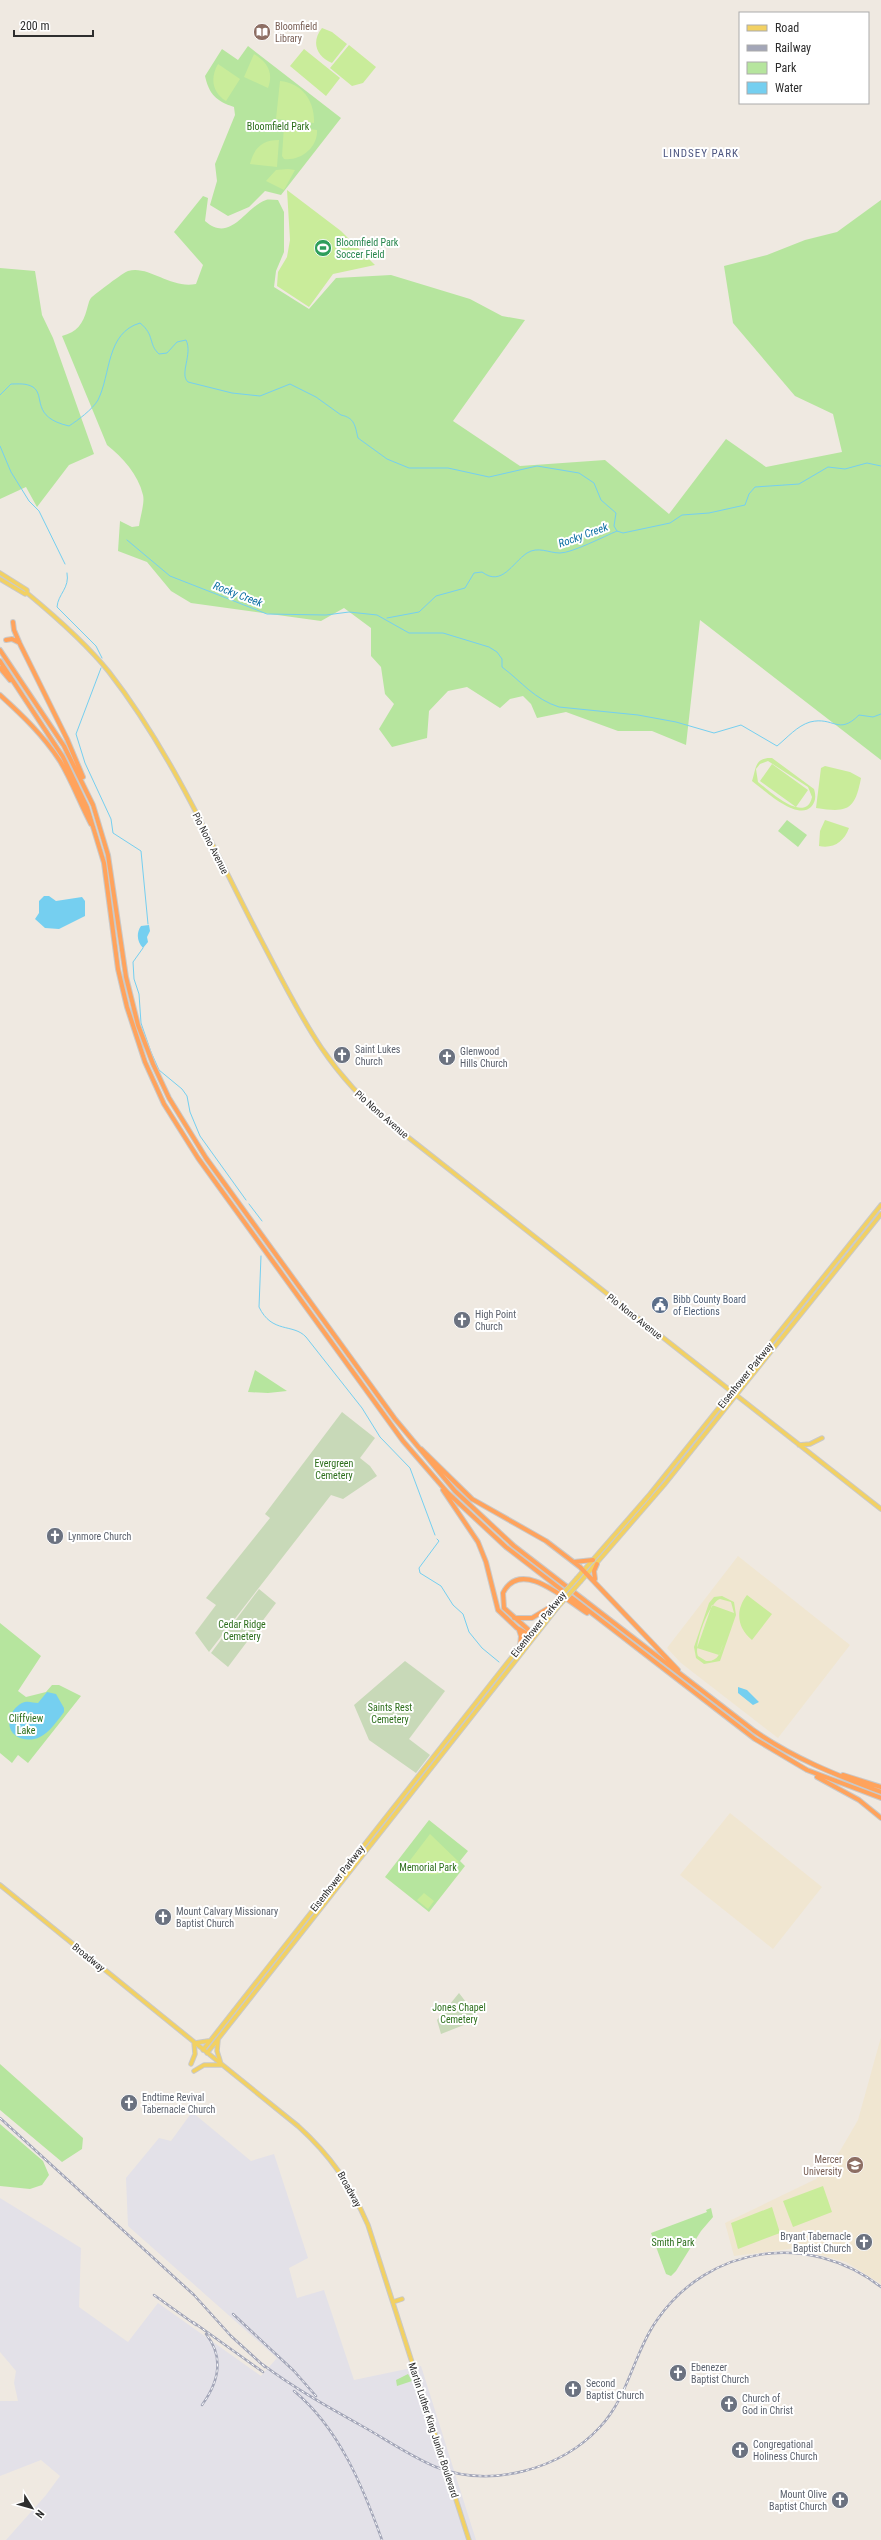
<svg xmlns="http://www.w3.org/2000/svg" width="881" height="2540" viewBox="0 0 881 2540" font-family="'Roboto Condensed',sans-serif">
<rect width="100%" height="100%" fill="#efe9e1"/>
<path fill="#e3e1e8" d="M192 2112 251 2161 274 2154 308 2258 289 2268 297 2298 324 2290 354 2380 421 2366 476 2540H6L46 2495 60 2476 41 2460 0 2476V2401H18L14 2383 16 2371 0 2352V2198L81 2248 79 2307 128 2342 158 2303 261 2376 277 2358 128 2226 126 2178 159 2138 171 2141Z"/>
<path fill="#f0e6d1" d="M738 1556 850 1645 778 1738 681 1663 667 1648Z
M730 1813 822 1887 773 1949 680 1875Z
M881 2037V2284L846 2262 796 2248 734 2256 725 2223 816 2179 840 2151 858 2120Z"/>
<path fill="#b6e59e" d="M248 46 341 118 281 195 265 191 249 207 228 216 210 205 217 181 215 164 235 115 234 107C216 101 209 94 205 76L222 49 238 60Z
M203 196 208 198 205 221C231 244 245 207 266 200 269 199 274 200 278 200L284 212V252L276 271 274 287 309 309 336 278 391 275 470 299 502 316 525 320 453 421 520 466 605 460 669 514 726 439 766 467 842 452 833 414 795 396 733 323 724 266 767 255 805 240 837 232 881 200V760L700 620 686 745 652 731H618L566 712 537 718 531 704 523 696 510 699 500 708 467 687 448 691 429 711 427 738 392 747 379 729 394 704 385 694 381 667 371 656V628L344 608 321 621 191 603 171 591 147 562 118 551 120 521 132 527 139 526C140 517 145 503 143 495 138 474 123 458 107 445L62 336C77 332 83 324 87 309 88 306 89 300 91 298 95 294 124 272 128 271 149 265 170 289 196 284L203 265 174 232Z
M0 268 35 271 42 315 53 338 94 454 69 465 37 507 26 487 0 499Z
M787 820 807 835 798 847 778 831Z
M255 1370 287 1391 268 1393 248 1392Z
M0 1623 41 1656 18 1691 26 1697 46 1692 52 1685H59L81 1696 28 1763 18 1755 12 1763 0 1753Z
M429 1820 468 1851 460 1861 465 1866 429 1912 385 1877Z
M0 2064 83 2138 82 2149 62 2162 0 2110Z
M0 2124 43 2161 49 2175 42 2185 30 2189 0 2186Z
M711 2208 713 2217 701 2231 676 2271 671 2276 666 2274 651 2233 707 2212 706 2210Z
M408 2374 412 2381 397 2386 396 2380Z"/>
<path fill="#c8d9b8" d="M342 1412 375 1438 360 1458 370 1466 377 1476 343 1499 331 1495 209 1652 195 1633 216 1605 206 1598 270 1518 265 1514Z
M259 1589 276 1603 228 1667 211 1653Z
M405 1661 445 1691 409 1739 430 1755 416 1773 369 1740 354 1705Z
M459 1993 479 2019 441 2034 437 2020Z"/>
<path fill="#c9ec9a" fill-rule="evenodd" d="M322 28 332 32 347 44 332 63C316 56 311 42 322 28Z
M349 45 376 67 363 83 352 86 330 68Z
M304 49 340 78 326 96 290 66Z
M254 54C267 62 274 72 268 88L244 77Z
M218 64 240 79 226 101C212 92 210 78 218 64Z
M280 81C303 83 315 102 314 123L276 119Z
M284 126 317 130C318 147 301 161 284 159L282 156Z
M279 140 277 167 250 164C254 148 262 140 279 140Z
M288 169 295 170 284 190 266 181 276 170Z
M287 190 341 231 375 265 333 274 309 307 277 286 278 272 287 257 290 240Z
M772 758 814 789C816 796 816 801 811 807 797 821 764 790 752 781 756 770 754 757 772 758ZM768 761 808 787 812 797C806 825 769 791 758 782L756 769 760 764Z
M772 764 808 790 796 807 760 781Z
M825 766 850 772 861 778C855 810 848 813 816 808L821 768Z
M825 820 849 828C844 842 833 849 819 846L820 831Z
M747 1595 772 1614 752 1640C737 1628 735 1610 747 1595Z
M722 1596 734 1602 736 1615 720 1661 704 1664 696 1658 694 1647 709 1603 714 1597ZM720 1599 731 1602 734 1613 712 1605 697 1648 719 1655 723 1644C720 1653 718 1662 706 1661L698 1656C693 1646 709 1602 720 1599Z
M430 1834 459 1862C443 1878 425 1878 408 1863Z
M424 1893 434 1901 428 1909 417 1900Z
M823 2186 832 2212 793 2227 783 2201Z
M772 2207 780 2233 738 2249 731 2223Z"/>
<path fill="#75cff0" d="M44 896H49L56 901 82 897 85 901V916L59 929 45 928 35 919 39 913V901Z
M149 925 150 931 147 937 148 942 143 948C137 942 136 933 141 926Z
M738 1687 747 1690 759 1702 753 1705 738 1693Z
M47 1692 56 1694 64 1708V1712C58 1720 49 1733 40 1737 24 1745 0 1734 13 1711 16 1707 20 1703 25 1702 29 1701 34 1703 38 1703Z"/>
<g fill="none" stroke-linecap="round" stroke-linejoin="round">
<path stroke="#75cff0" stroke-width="1" d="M0 395 11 384C19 384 26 383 33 387 46 396 30 417 69 426 78 420 92 410 98 400 111 374 106 333 140 323 155 335 148 344 159 354L167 353 177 342 186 340C193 354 179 374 188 382L232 393 260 396 290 384 316 397 341 415C355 418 355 426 358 438L387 459 409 468H448L489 477 537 466 579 473 594 483 601 500 616 513 614 526 617 531
M0 446 11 472 29 501 39 511 65 564
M127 540 170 576 267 614 326 615 349 612 377 615 409 633H443L489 647 497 652 502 659V667C522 682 534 699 559 707L638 715 676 722 714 733 741 725 777 746C788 737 797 726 810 722 834 716 838 736 859 715L873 717 881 714
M67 573C70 588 58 594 57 607L96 646 102 658
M387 618 419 612 436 596 465 588 474 573 482 572C502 587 512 563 527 553 538 546 549 553 560 553 572 553 605 536 617 531L623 533 670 523 682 515 709 513 745 505 749 494 755 487 799 484 828 467 845 469 867 463 881 466
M101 668 76 734 85 763 111 819 113 833 141 851 148 924
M143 948 133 962 134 979 139 994 141 1023 151 1052 159 1070 182 1089 187 1096 190 1112 200 1136 246 1200
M249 1204 262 1221
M261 1256 259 1307C272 1334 293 1323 306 1337L362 1408 380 1437 410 1468 435 1535
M437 1539 439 1541 419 1568 420 1573 441 1586 453 1605 463 1614 469 1632 482 1648 499 1662"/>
<defs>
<path id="primary" d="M0 573 27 590V593C56 617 86 643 109 672 172 753 213 848 260 938 299 1012 324 1069 390 1123L881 1509
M0 579 25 594 27 593
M799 1445 810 1444 822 1438
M577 1578 650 1494 881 1205
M581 1581 664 1485 881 1214
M0 1885 298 2126C331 2156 350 2184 368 2225L469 2540
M218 2040 217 2051 221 2064
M195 2043 208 2041
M203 2050 552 1606
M207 2053 557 1608
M191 2064 195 2054 194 2042
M194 2071 204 2065H221
M393 2302 402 2299"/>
<path id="motorway" d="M13 622 14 630 20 644 67 739 83 777
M6 640 12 639 18 642
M0 650 64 746 93 805 108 855 126 977 138 1025 153 1064 169 1098 206 1158 395 1419 455 1491 514 1546 753 1730C793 1758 836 1775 881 1792
M0 661 63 757 87 807 104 863 118 969 127 1007 145 1062 164 1104 198 1158 403 1441 448 1493 506 1547 755 1739 807 1770 881 1798
M0 668 10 680
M0 695C22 715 43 735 60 761 72 781 80 803 91 824
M421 1449 472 1499 546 1541 580 1567 678 1670
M443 1490 478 1542 486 1562 498 1610 517 1628 533 1637
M574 1562 593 1560
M595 1579 594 1571 597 1564
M514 1618H532L552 1606
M519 1630 521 1636 520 1646
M533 1637 531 1632 504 1608 503 1593C521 1557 567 1601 587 1613
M843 1775 881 1787
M817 1777 859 1800 881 1818"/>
</defs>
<use href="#primary" stroke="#c9c9c9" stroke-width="5.5"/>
<use href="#motorway" stroke="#c9c9c9" stroke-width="6"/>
<use href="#primary" stroke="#f2d163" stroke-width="3.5"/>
<use href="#motorway" stroke="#ffa35c" stroke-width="4"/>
<defs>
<path id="rail" d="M0 2118 194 2295 231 2336 265 2367
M154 2295 196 2325
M233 2314 294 2371 316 2396
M193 2322 263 2372
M262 2364C294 2388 328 2407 362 2426 387 2440 410 2456 436 2467 491 2489 561 2469 600 2427 629 2396 633 2354 657 2320 709 2245 809 2231 881 2287
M294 2391C339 2428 363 2487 382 2540
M202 2405C218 2383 225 2358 206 2334"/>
</defs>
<use href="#rail" stroke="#a3a6b8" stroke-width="2.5"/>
<use href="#rail" stroke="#fff" stroke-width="1" stroke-dasharray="3" stroke-linecap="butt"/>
<defs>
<path id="primary-bridge" d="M552 1606 577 1578
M557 1608 581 1581"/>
</defs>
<use href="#primary-bridge" stroke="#c9c9c9" stroke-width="5.5" stroke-linecap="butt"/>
<use href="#primary-bridge" stroke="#f2d163" stroke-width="3.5"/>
</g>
<defs>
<symbol id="library-disc" viewBox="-11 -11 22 22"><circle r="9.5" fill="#8d6e63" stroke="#fff"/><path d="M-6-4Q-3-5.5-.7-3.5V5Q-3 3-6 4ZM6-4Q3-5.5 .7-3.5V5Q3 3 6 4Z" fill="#fff"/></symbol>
<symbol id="stadium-disc" viewBox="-11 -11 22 22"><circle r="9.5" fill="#2e9e5b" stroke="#fff"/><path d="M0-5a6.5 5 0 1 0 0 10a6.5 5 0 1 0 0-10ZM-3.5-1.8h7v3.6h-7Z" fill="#fff"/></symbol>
<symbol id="church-disc" viewBox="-11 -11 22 22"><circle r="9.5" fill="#6b7280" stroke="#fff"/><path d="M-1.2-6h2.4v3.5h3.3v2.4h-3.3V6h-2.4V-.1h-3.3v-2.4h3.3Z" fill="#fff"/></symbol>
<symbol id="civic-disc" viewBox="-11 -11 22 22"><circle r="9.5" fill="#5c6f8a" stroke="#fff"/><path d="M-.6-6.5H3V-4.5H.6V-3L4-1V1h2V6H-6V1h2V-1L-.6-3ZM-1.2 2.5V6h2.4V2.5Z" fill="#fff"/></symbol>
<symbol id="university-disc" viewBox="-11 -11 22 22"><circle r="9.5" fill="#8d6e63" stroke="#fff"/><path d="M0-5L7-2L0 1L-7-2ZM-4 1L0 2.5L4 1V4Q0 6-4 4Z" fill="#fff"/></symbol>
</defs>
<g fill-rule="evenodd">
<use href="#library-disc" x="252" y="22" width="20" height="20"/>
<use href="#stadium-disc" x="313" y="238" width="20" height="20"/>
<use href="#church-disc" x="332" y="1045" width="20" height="20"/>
<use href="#church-disc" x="437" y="1047" width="20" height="20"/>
<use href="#civic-disc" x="650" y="1295" width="20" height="20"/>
<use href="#church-disc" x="452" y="1310" width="20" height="20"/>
<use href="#church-disc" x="45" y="1526" width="20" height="20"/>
<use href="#church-disc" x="153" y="1907" width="20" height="20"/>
<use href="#church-disc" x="119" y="2093" width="20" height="20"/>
<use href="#university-disc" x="845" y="2155" width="20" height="20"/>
<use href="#church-disc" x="854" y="2232" width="20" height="20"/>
<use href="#church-disc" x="668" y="2363" width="20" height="20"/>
<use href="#church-disc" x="563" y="2379" width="20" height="20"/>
<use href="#church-disc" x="719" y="2394" width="20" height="20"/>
<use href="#church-disc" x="730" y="2440" width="20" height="20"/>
<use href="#church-disc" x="830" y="2490" width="20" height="20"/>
</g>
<g text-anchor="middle" stroke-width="4" stroke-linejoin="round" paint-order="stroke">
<g font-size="10" fill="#785e54" stroke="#fff" text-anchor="start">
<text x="275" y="30">Bloomfield<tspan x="275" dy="12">Library</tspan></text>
<text x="842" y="2163" text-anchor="end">Mercer<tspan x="842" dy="12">University</tspan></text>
</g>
<g font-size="10" fill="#2c6e1b" stroke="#fff">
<text x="278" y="130">Bloomfield Park</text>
<text x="334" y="1467">Evergreen<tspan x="334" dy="12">Cemetery</tspan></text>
<text x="242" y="1628">Cedar Ridge<tspan x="242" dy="12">Cemetery</tspan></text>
<text x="390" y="1711">Saints Rest<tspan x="390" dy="12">Cemetery</tspan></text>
<text x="26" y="1722">Cliffview<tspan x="26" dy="12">Lake</tspan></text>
<text x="428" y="1871">Memorial Park</text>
<text x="459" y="2011">Jones Chapel<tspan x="459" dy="12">Cemetery</tspan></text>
<text x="673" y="2246">Smith Park</text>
</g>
<g font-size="10" fill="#27864d" stroke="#fff" text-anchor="start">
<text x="336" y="246">Bloomfield Park<tspan x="336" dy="12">Soccer Field</tspan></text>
</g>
<g font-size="10" fill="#2e2e2e" stroke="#fff">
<text transform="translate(211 843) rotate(63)" y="4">Pio Nono Avenue</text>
<text transform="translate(382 1114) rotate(41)" y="4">Pio Nono Avenue</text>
<text transform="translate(635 1316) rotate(38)" y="4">Pio Nono Avenue</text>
<text transform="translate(745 1375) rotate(-51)" y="4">Eisenhower Parkway</text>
<text transform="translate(538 1624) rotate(-51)" y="4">Eisenhower Parkway</text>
<text transform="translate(337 1878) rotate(-52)" y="4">Eisenhower Parkway</text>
<text transform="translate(89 1957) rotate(39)" y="4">Broadway</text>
<text transform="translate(350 2189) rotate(61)" y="4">Broadway</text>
<text transform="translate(434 2430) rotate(72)" y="4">Martin Luther King Junior Boulevard</text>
</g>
<g font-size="10" fill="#5b616d" stroke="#fff" text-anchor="start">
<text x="355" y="1053">Saint Lukes<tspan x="355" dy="12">Church</tspan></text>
<text x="460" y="1055">Glenwood<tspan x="460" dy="12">Hills Church</tspan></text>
<text x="475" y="1318">High Point<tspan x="475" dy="12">Church</tspan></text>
<text x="68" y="1540">Lynmore Church</text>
<text x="176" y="1915">Mount Calvary Missionary<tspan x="176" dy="12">Baptist Church</tspan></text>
<text x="142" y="2101">Endtime Revival<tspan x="142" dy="12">Tabernacle Church</tspan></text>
<text x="851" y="2240" text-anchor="end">Bryant Tabernacle<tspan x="851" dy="12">Baptist Church</tspan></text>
<text x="691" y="2371">Ebenezer<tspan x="691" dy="12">Baptist Church</tspan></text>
<text x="586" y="2387">Second<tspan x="586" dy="12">Baptist Church</tspan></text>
<text x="742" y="2402">Church of<tspan x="742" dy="12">God in Christ</tspan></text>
<text x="753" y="2448">Congregational<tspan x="753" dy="12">Holiness Church</tspan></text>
<text x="827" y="2498" text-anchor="end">Mount Olive<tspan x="827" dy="12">Baptist Church</tspan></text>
</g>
<g font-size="10" fill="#4e5e75" stroke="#fff" text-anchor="start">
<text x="673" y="1303">Bibb County Board<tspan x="673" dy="12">of Elections</tspan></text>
</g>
<g font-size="11" letter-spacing="1" fill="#4d5680" stroke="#fff">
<text x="701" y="157">LINDSEY PARK</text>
</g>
<g font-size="11" font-style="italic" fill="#0d6fa3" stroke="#fff">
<text transform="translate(583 535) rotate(-20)" y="4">Rocky Creek</text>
<text transform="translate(238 594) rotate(21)" y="4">Rocky Creek</text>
</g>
</g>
<rect x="739" y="12" width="130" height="92" fill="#ffffff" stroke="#ababab"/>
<rect x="747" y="25" width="20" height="6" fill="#f2d163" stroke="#ababab"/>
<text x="775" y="32" font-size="12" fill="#2e2e2e">Road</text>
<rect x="747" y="45" width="20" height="6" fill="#a3a6b8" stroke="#ababab"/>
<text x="775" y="52" font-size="12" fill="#2e2e2e">Railway</text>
<rect x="747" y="62" width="20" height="12" fill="#b6e59e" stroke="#ababab"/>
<text x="775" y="72" font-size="12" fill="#2e2e2e">Park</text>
<rect x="747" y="82" width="20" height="12" fill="#75cff0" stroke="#ababab"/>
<text x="775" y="92" font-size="12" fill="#2e2e2e">Water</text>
<g transform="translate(32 2508) rotate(127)" stroke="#ffffff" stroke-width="3" paint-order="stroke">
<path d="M0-3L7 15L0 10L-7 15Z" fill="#2e2e2e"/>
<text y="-6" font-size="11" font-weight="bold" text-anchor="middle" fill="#2e2e2e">N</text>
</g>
<path d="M14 30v6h79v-6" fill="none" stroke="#2e2e2e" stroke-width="2"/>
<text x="20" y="30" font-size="12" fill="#2e2e2e" stroke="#ffffff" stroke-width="3" paint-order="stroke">200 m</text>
</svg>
